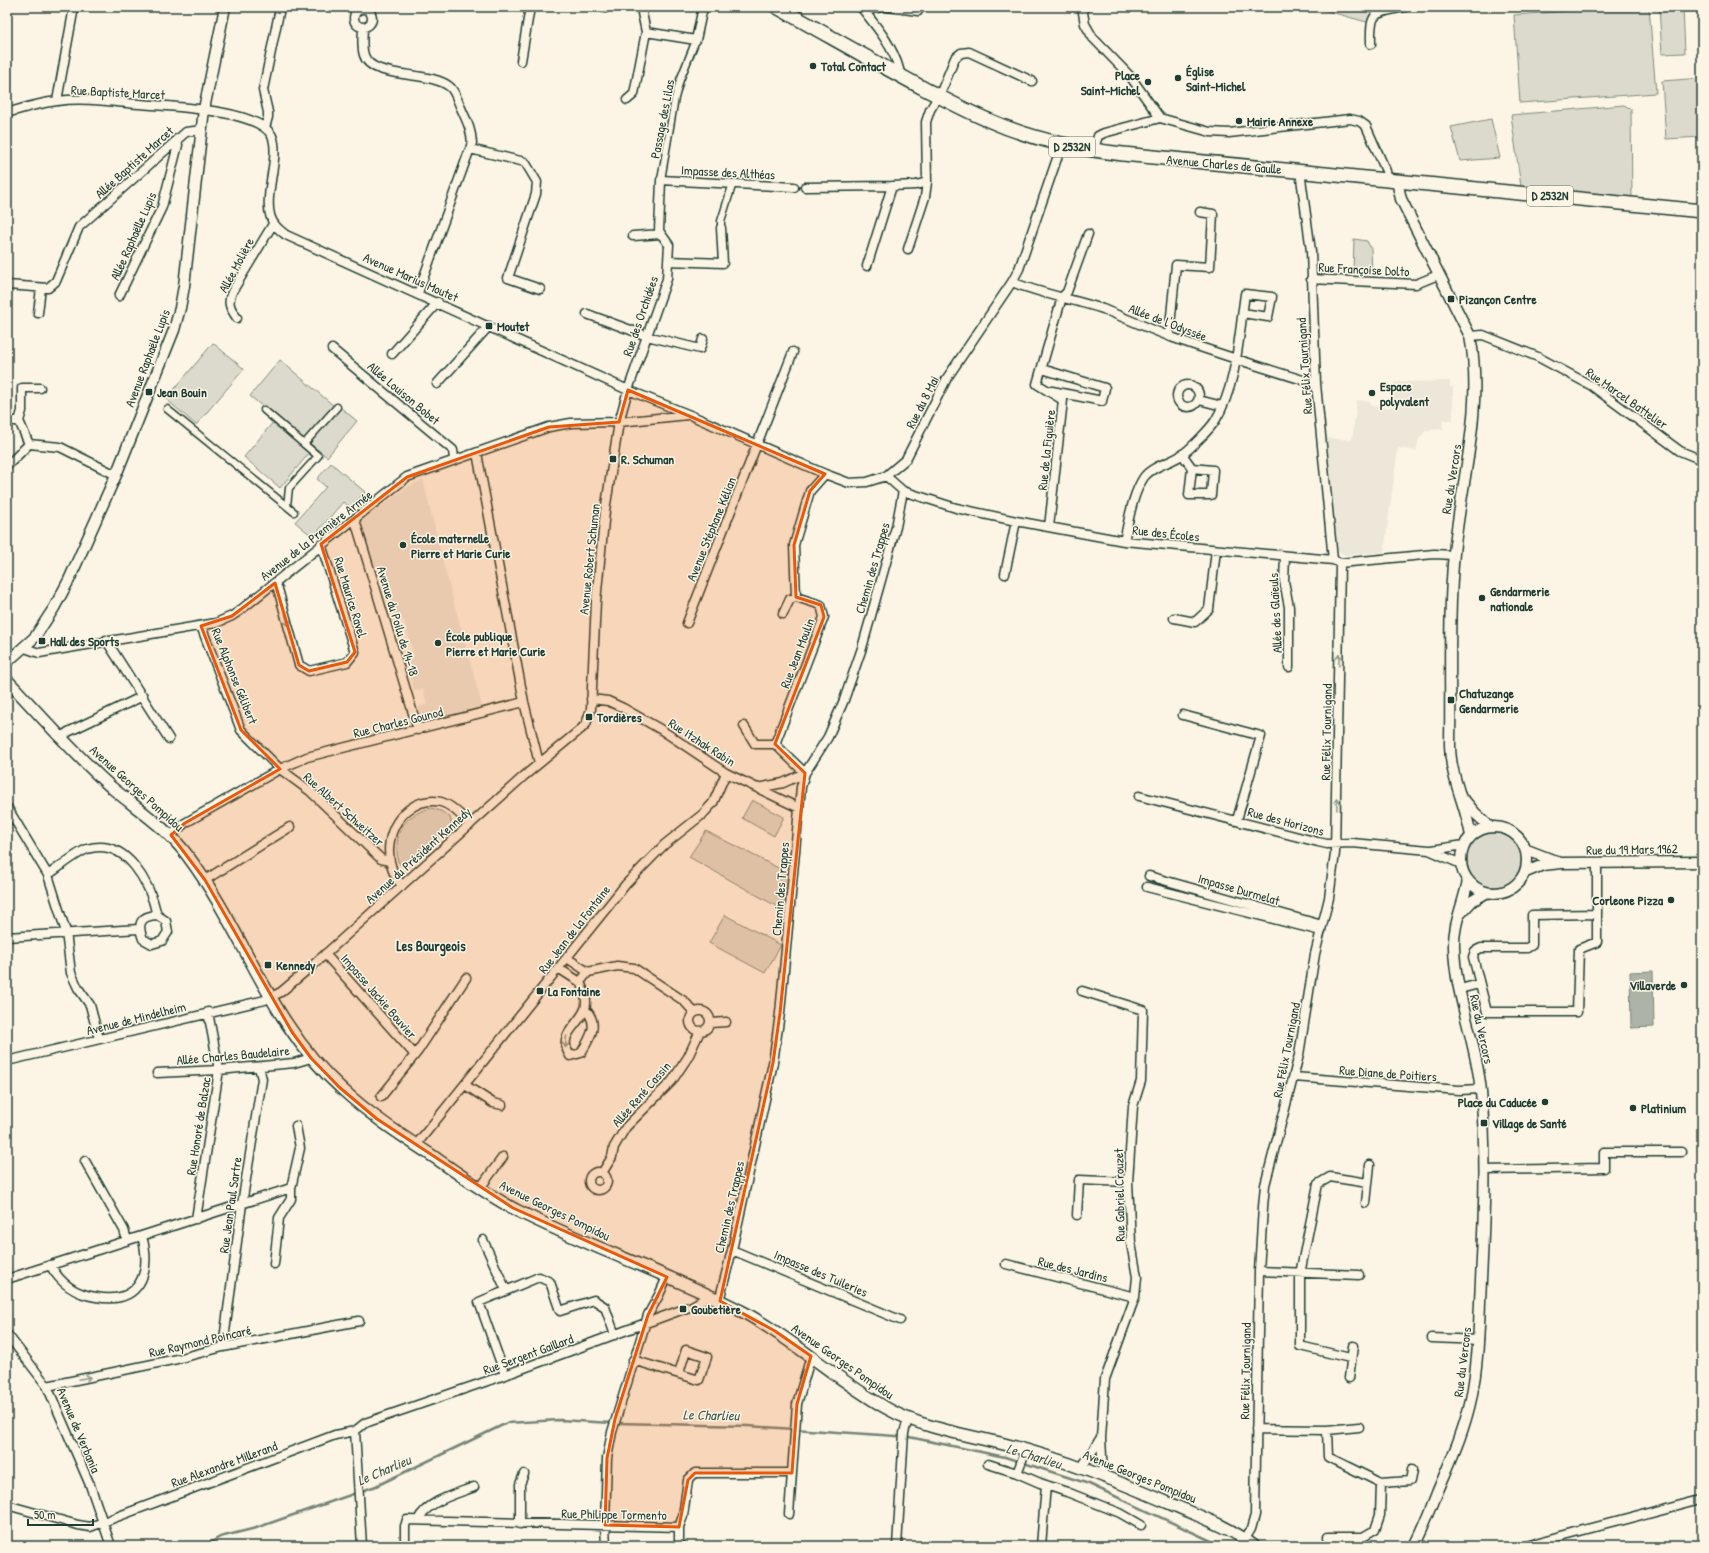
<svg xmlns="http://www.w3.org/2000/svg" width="1709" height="1553" viewBox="0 0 1709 1553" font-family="'Patrick Hand',sans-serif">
<rect width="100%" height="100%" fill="#fcf5e5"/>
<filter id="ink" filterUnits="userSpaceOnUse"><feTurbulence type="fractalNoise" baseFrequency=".025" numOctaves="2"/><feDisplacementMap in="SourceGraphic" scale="8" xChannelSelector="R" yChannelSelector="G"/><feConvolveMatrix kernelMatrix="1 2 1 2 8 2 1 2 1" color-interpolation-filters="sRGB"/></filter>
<g filter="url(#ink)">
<path fill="#ece7d8" d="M1450 381V387H1453V420H1442L1443 429 1426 430 1419 439 1416 451 1398 448 1384 552 1344 555 1338 550 1327 438 1352 440 1357 400 1370 402 1371 406 1387 408 1394 406V382Z
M423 479 444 566 483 709 426 722 421 719 418 707 427 704 423 689 414 691 406 659 414 656 404 620 398 621 383 574 375 575 360 523 362 520 404 489Z"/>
<path fill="#dcdacc" stroke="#7e8c80" d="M1320 7H1405L1378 13 1370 23 1320 9Z
M1625 7H1649L1656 93 1520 103 1514 15Z
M1659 7H1683L1685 53 1662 54Z
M1702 78V137L1666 139 1662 81Z
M1624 105 1631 109 1632 197 1521 187 1511 115Z
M1491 119 1500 158 1460 161 1451 127Z
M1354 239 1367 241 1371 249 1372 273 1353 272Z
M213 343 244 369 196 425 166 399Z
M280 360 334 406 304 442 250 396Z
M340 407 357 421 327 457 308 442Z
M274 421 311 451 280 488 244 457Z
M331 463 365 492 351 508 343 502 313 537 295 522 326 487 317 479Z
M752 800 784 817 774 836 742 818Z
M431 808 441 811 450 817 452 825 404 867 398 862C394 833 401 816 431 808Z
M706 831 788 873 785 911 689 857Z
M1467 860a27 27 0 1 1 54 0a27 27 0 1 1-54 0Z
M725 915 781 945 765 973 709 943Z"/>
<path fill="#aeb3a7" stroke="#758479" d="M1653 971 1654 1027 1631 1028 1630 972Z"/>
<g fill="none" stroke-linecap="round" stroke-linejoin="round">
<path stroke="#758479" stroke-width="2.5" d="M617 1423 748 1426 881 1435 909 1437 1005 1457 1089 1484 1222 1546
M204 1546 220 1537 256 1528 376 1486 507 1423 559 1420 612 1423"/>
<defs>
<path id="pedestrian" d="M661 180 675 98 680 80 696 40
M721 228V221L733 183
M167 409 294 512
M264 410 318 456 289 488 287 506
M304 444 337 407"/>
<path id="minor" d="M861 7C876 26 893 46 899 69L896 74
M888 7 918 11 919 7
M1082 7 1085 24 1093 38 1130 76 1160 118
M605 8V7
M354 18a9 9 0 1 1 18 0a9 9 0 1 1-18 0Z
M864 11 882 7
M363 27C363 36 361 46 364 55 371 80 431 70 450 87 455 91 458 102 461 108 467 122 471 128 472 143L418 293
M646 32 696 40 703 7
M1371 44C1370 10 1374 14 1405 7
M521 61 530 7
M627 100 634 94 646 32 642 13
M57 101 74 7
M7 113C23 108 40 103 57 101 84 97 112 102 139 104 166 106 259 109 272 136 282 158 258 205 275 225 278 229 282 232 286 235L628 390 690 415 825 474 849 483 867 482 886 476 906 459 947 378 1012 282 1019 269 1062 144
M265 128 268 117V112L263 90 279 13
M470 149 525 162 537 182 536 194 508 278 540 289
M1093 151 1098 136 1104 133 1160 118 1210 132 1229 133 1350 119 1359 121 1366 126 1386 171 1387 180
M1300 171 1311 251 1316 384 1333 560
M805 187 892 186 916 185 927 182 926 122 930 110 941 92 955 58 961 53 969 52 1032 81
M633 236 661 234
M908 249 925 197 927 182
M668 261 723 263 721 228
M867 266 892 186
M1311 279 1416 284 1438 275
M1012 282C1041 294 1073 299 1103 309 1125 318 1148 328 1171 337 1219 354 1267 369 1316 384
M7 285 48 288 56 281 79 227 186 132 202 130
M119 296 162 207 178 145 177 139
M38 313 41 288
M587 314 647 336 700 349 703 339
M237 318C230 308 227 303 232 292L273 224
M1169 336 1176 265 1210 267 1213 214 1200 212
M1470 336 1483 335 1538 357 1592 386 1680 451 1702 460
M332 349 453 450 454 460
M392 354 438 302
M1042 369 1105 388 1102 401 1052 391
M437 384 489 326
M1177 396a11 11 0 1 1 22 0a11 11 0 1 1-22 0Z
M1199 400 1222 406
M7 421H19
M29 444 60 447 116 475
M29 444 19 421 22 411V388H40
M477 453 524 702 539 763
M1182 454 1192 468
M7 466 29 444
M1192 468 1213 470 1211 495H1189Z
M886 476 903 491 956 508 1016 521 1124 541 1333 560 1340 563 1434 554 1454 555
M355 520 418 730
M1049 527 1063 400 1037 384 1062 297 1067 292 1088 234
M1124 541C1129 520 1132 495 1144 477 1153 465 1172 463 1183 454 1191 448 1210 429 1215 421 1237 386 1239 334 1245 294L1272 297 1268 317 1243 313
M1285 557 1284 581 1289 607V667
M1005 574 1016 521
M275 583 278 589 299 665 309 671 347 662 355 652 321 544
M783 614 790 599 796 597
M1174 618 1195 622 1209 609 1216 550
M687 623 793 352
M201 626 241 730 280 769 310 791 381 859 389 861
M106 640 169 739
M25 648 39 653 216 623 232 616 238 612 407 477 549 427 571 423 619 422 688 415
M591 699 608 701 623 708 660 729 726 773 799 808
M1183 715 1261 736 1237 820
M744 726 755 744H775
M61 738 68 732 143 696
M775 744 824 617 821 605 796 597 794 545 810 491 825 474
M758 788 783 783 805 773 775 744
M1139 796 1318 842 1327 844 1352 843 1429 850 1461 864
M7 807 48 875 66 932 71 973 78 988 90 1005 99 1039
M171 835 185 823 280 769 307 757 524 702
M1432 850 1464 845
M48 875C58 868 77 853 87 849 127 837 150 884 157 915L166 921 168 932 162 941 152 944 143 939C137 924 140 916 157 915
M1149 876 1322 925
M205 880 290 827
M402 886C381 861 386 822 414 806 422 801 433 800 441 802 452 805 463 817 470 825
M1147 887 1321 931
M1597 914 1532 915V945L1527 948H1481L1475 951 1473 957 1487 1012H1577L1579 949 1597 942V863
M7 937 139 929
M325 954 415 1055
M558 968 580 982 588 972 567 958
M588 972 617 966 634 968 684 1001 694 1012
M580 982C584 991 588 1000 585 1009 577 1028 557 1034 570 1056L581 1053C590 1038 600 1024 585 1009
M1460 989 1479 984
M1082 991 1143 1010 1141 1081 1133 1106 1128 1182 1131 1243 1137 1277 1135 1297 1105 1379 1101 1438 1103 1475
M690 1021a10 10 0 1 1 20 0a10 10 0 1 1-20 0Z
M710 1023 726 1022
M7 1061 265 1000 281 992 312 966 524 776 581 729 586 724 591 709 596 601 605 511 619 422 628 390 667 279 669 245 659 231 661 180 794 187
M157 1073 219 1070 294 1063 311 1058
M1294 1077 1459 1090 1481 1089
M465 1085 493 1103 502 1105
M381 1097 418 1051 466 978
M416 1145 626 884 664 845 703 814 713 803 726 773
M85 1161 124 1230 127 1240
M1484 1170 1604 1168V1152H1681
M589 1181a9 9 0 1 1 18 0a9 9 0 1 1-18 0Z
M602 1173 612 1157 614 1147 626 1127 672 1081 688 1057 700 1031
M480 1188 503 1157
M1366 1203 1370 1165
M1077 1215 1079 1180 1128 1182
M196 1219 219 1070 208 1012
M483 1240 506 1290
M732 1250 900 1320
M274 1264 279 1218 291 1199V1188L300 1148 296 1126
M1006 1264 1135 1297
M50 1265C61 1284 75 1294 96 1297 140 1305 152 1273 142 1236
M1259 1271 1359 1275
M7 1279 291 1188
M719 1301 732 1250 773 1063 780 1013 801 787 805 773 828 737 844 700 862 648 896 527 903 491
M7 1334 47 1386 90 1485 111 1546
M1432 1338 1479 1340
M223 1347 242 1204 262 1079 259 1067
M1350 1358 1300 1346V1274L1318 1184 1330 1177 1368 1183
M633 1360 699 1380 707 1357 686 1350 679 1373
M505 1375 479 1302 539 1277 550 1282 560 1311 594 1300 605 1307 615 1335
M1349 1378 1353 1346
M47 1386 177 1359 223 1347 359 1321
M1256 1429 1327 1430 1359 1427
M1327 1430 1328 1457 1381 1483
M355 1431 362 1546
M988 1464 1017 1473 1040 1483 1067 1492 1120 1513 1141 1525
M1082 1467 1100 1439
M1017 1473 1026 1450
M1381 1483 1410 1481 1412 1470
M7 1505 78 1525 90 1527 335 1435 355 1431 365 1423 505 1375 692 1306 704 1299 707 1295
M789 1514 797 1404 811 1356
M418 1520C427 1501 456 1494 474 1487
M520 1524V1484L524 1474
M1328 1537H1363L1375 1530 1380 1515 1381 1483
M1245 1539 1251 1529 1255 1515 1259 1271 1263 1207 1265 1185 1299 1055 1315 954 1329 898 1335 853 1340 563
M405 1546V1526L407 1520 679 1527
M606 1546 605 1525 607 1458 612 1432 648 1315 659 1295 667 1277
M679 1546V1527L683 1516 688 1480 695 1473H792
M897 1546 904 1433 908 1419
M1041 1546 1046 1485
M1524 1546 1702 1499"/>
<path id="tertiary" d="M1397 181 1401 199 1470 336C1484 409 1461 481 1454 553 1448 615 1451 682 1450 745 1450 777 1466 805 1471 836
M7 662 35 637 54 608 69 580 116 475 174 330 180 308 184 286 204 109 225 7
M1465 801 1475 813 1490 827
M1461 860a33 33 0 1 1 66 0a33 33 0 1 1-66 0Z
M1527 850 1558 862
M1526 872 1543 865 1561 863 1702 862
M1459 915 1472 901 1486 893
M1414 1546C1423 1529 1430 1511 1437 1493 1450 1462 1464 1432 1471 1399 1479 1360 1479 1320 1481 1280 1484 1218 1487 1154 1481 1092 1477 1043 1455 996 1454 947 1453 924 1464 903 1468 880"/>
<path id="secondary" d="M7 680C41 716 74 754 111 787 137 809 166 827 187 855 244 930 269 1024 342 1089 371 1116 404 1137 437 1159 463 1177 488 1195 516 1210 591 1248 671 1274 745 1313 796 1341 838 1381 888 1409 921 1428 972 1436 1008 1445 1065 1460 1117 1481 1171 1504 1199 1516 1230 1527 1254 1546"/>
<path id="primary" d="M777 7C826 34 874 62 923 88 944 99 966 111 988 120 1031 139 1077 149 1123 154L1702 211"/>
</defs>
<use href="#pedestrian" stroke="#1f3d34" stroke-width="9"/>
<use href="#minor" stroke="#1f3d34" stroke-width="11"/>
<use href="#tertiary" stroke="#1f3d34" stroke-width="13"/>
<use href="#secondary" stroke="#1f3d34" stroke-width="14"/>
<use href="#primary" stroke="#1f3d34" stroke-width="16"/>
<use href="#pedestrian" stroke="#fcf5e5" stroke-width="6"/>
<use href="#minor" stroke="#fcf5e5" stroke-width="8"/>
<use href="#tertiary" stroke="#fcf5e5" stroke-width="10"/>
<use href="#secondary" stroke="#fcf5e5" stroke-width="11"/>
<use href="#primary" stroke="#fcf5e5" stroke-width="13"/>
</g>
<defs><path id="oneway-shaft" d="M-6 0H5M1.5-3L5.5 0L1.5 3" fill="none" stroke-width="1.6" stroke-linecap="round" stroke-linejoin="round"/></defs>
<g stroke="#8e998c">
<use href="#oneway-shaft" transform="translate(287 620) rotate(75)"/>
<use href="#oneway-shaft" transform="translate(1339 660) rotate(-89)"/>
<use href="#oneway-shaft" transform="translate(1337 804) rotate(-89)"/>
<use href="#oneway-shaft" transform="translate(566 1042) rotate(95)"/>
<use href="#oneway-shaft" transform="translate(656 1300) rotate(122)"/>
<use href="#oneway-shaft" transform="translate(85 1378) rotate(-12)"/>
</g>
</g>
<path fill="#e8590c" fill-opacity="0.2" stroke="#e8590c" stroke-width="3" stroke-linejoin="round" d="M628 390 825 474 810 491 794 545 796 597 821 605 824 617 775 744 805 773 780 1013 773 1063 720 1301 775 1331 811 1356 797 1404 792 1473H695L688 1480 679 1527 605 1525 607 1458 615 1419 648 1315 667 1277 513 1208 377 1119 339 1087 311 1058 292 1032 205 880 171 835 185 823 280 769 241 730 201 626 232 616 275 583 299 665 309 671 347 662 355 652 321 544 407 477 549 427 619 422Z"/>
<g fill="#1f3d34" stroke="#fcf5e5" stroke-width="1.5">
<circle cx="813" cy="66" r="4"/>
<circle cx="1178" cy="78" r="4"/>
<circle cx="1148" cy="82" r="4"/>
<circle cx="1239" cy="121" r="4"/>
<rect x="1447" y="295" width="8" height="8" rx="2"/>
<rect x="485" y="322" width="8" height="8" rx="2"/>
<rect x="145" y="388" width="8" height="8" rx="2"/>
<circle cx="1372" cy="393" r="4"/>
<rect x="609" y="455" width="8" height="8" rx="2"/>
<circle cx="403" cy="545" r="4"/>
<circle cx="1482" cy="598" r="4"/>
<rect x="38" y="637" width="8" height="8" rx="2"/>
<circle cx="438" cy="643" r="4"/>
<rect x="1447" y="696" width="8" height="8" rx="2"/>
<rect x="585" y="713" width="8" height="8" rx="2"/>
<circle cx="1671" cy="900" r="4"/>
<rect x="264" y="961" width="8" height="8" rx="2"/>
<circle cx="1684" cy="985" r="4"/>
<rect x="536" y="987" width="8" height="8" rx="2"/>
<circle cx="1545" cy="1102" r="4"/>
<circle cx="1633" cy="1108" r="4"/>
<rect x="1480" y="1119" width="8" height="8" rx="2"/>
<rect x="679" y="1305" width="8" height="8" rx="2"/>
</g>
<g text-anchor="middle" stroke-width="3" stroke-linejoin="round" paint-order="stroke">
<g fill="#fcf5e5" stroke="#617469" stroke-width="1">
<rect x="1049" y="137" width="46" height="20" rx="3"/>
<rect x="1527" y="186" width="46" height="20" rx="3"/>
</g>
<g font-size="12" font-weight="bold" fill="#1f3d34">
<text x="1072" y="151">D 2532N</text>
<text x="1550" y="200">D 2532N</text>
</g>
<g font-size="13" font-weight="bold" fill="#1f3d34" stroke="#fcf5e5" text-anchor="start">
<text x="821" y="71">Total Contact</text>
<text x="1186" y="76">Église<tspan x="1186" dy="15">Saint-Michel</tspan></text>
<text x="1140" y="80" text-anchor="end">Place<tspan x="1140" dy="15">Saint-Michel</tspan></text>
<text x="1247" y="126">Mairie Annexe</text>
<text x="1459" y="304">Pizançon Centre</text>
<text x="497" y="331">Moutet</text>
<text x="1380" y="391">Espace<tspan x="1380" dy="15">polyvalent</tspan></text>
<text x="157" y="397">Jean Bouin</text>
<text x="621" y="464">R. Schuman</text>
<text x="411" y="543">École maternelle<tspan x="411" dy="15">Pierre et Marie Curie</tspan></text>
<text x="1490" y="596">Gendarmerie<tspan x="1490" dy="15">nationale</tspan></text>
<text x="446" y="641">École publique<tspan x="446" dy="15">Pierre et Marie Curie</tspan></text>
<text x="50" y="646">Hall des Sports</text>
<text x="1459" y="698">Chatuzange<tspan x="1459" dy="15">Gendarmerie</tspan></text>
<text x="597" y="722">Tordières</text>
<text x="1663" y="905" text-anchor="end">Corleone Pizza</text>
<text x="276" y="970">Kennedy</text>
<text x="1676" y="990" text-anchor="end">Villaverde</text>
<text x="548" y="996">La Fontaine</text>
<text x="1537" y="1107" text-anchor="end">Place du Caducée</text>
<text x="1641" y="1113">Platinium</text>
<text x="1492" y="1128">Village de Santé</text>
<text x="691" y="1314">Goubetière</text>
</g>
<g font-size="13" fill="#1f3d34" stroke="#fcf5e5">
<text transform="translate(118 92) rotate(3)" y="5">Rue Baptiste Marcet</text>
<text transform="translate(662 119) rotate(-79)" y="5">Passage des Lilas</text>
<text transform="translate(134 162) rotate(-42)" y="5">Allée Baptiste Marcet</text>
<text transform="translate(1224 164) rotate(5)" y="5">Avenue Charles de Gaulle</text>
<text transform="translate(728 172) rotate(3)" y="5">Impasse des Althéas</text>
<text transform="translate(133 236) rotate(-66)" y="5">Allée Raphaëlle Lupis</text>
<text transform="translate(236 265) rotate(-62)" y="5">Allée Molière</text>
<text transform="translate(1364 269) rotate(3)" y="5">Rue Françoise Dolto</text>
<text transform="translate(411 277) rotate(24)" y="5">Avenue Marius Moutet</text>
<text transform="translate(640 316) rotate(-71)" y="5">Rue des Orchidées</text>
<text transform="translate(1168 322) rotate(21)" y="5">Allée de l'Odyssée</text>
<text transform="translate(147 358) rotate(-69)" y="5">Avenue Raphaële Lupis</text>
<text transform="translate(1304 366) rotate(-94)" y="5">Rue Félix Tournigand</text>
<text transform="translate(404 393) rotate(40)" y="5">Allée Louison Bobet</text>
<text transform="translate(1627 398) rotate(35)" y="5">Rue Marcel Battelier</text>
<text transform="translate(922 402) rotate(-63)" y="5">Rue du 8 Mai</text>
<text transform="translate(1046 450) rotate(-84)" y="5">Rue de la Figuière</text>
<text transform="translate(1451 479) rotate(-81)" y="5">Rue du Vercors</text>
<text transform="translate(711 529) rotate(-68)" y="5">Avenue Stéphane Kélian</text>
<text transform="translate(1166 533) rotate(6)" y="5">Rue des Écoles</text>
<text transform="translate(316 535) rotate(-38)" y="5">Avenue de la Première Armée</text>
<text transform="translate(589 559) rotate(-84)" y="5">Avenue Robert Schuman</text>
<text transform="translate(872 568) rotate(-74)" y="5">Chemin des Trappes</text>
<text transform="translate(351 597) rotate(73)" y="5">Rue Maurice Ravel</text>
<text transform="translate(1275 613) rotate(-93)" y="5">Allée des Glaïeuls</text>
<text transform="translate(398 621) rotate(73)" y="5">Avenue du Poilu de 14-18</text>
<text transform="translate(797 653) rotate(-69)" y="5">Rue Jean Moulin</text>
<text transform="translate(235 676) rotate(68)" y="5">Rue Alphonse Gélibert</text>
<text transform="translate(398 722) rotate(-14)" y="5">Rue Charles Gounod</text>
<text transform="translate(1326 732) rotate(-89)" y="5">Rue Félix Tournigand</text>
<text transform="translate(702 742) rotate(33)" y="5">Rue Itzhak Rabin</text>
<text transform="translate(137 788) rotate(42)" y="5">Avenue Georges Pompidou</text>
<text transform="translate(344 809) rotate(42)" y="5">Rue Albert Schweitzer</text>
<text transform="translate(1286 821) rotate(15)" y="5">Rue des Horizons</text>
<text transform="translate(1632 849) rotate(-1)" y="5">Rue du 19 Mars 1962</text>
<text transform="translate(418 855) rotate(-42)" y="5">Avenue du Président Kennedy</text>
<text transform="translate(780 889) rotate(-85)" y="5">Chemin des Trappes</text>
<text transform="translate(1239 889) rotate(16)" y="5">Impasse Durmelat</text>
<text transform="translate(574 929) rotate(-52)" y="5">Rue Jean de la Fontaine</text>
<text transform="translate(379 996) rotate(49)" y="5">Impasse Jackie Bouvier</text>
<text transform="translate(136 1018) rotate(-14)" y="5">Avenue de Mindelheim</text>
<text transform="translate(1482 1029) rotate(78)" y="5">Rue du Vercors</text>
<text transform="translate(1286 1050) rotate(-79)" y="5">Rue Félix Tournigand</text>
<text transform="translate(233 1055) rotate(-5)" y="5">Allée Charles Baudelaire</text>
<text transform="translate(1388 1073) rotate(4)" y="5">Rue Diane de Poitiers</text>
<text transform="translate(641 1094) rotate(-49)" y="5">Allée René Cassin</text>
<text transform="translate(198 1126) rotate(-81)" y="5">Rue Honoré de Balzac</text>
<text transform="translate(1119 1195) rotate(-91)" y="5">Rue Gabriel Crouzet</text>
<text transform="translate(230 1205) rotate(-82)" y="5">Rue Jean Paul Sartre</text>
<text transform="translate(729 1207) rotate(-77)" y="5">Chemin des Trappes</text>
<text transform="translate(555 1210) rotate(26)" y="5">Avenue Georges Pompidou</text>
<text transform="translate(1073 1269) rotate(14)" y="5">Rue des Jardins</text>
<text transform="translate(821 1273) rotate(23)" y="5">Impasse des Tuileries</text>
<text transform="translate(200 1341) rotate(-13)" y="5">Rue Raymond Poincaré</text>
<text transform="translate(528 1354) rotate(-20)" y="5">Rue Sergent Gaillard</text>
<text transform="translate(843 1361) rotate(35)" y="5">Avenue Georges Pompidou</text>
<text transform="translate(1462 1362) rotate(-83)" y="5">Rue du Vercors</text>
<text transform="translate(1245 1371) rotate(-89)" y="5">Rue Félix Tournigand</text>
<text transform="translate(79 1430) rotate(67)" y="5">Avenue de Verbania</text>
<text transform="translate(224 1464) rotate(-20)" y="5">Rue Alexandre Millerand</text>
<text transform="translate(1140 1476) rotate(22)" y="5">Avenue Georges Pompidou</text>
<text transform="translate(614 1514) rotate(1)" y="5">Rue Philippe Tormento</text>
</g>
<g font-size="14" font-weight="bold" fill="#1f3d34" stroke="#fcf5e5">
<text x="431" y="951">Les Bourgeois</text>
</g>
<g font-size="14" font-style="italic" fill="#435a51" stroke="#fcf5e5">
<text transform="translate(711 1415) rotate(1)" y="5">Le Charlieu</text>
<text transform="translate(1034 1456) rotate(17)" y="5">Le Charlieu</text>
<text transform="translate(384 1470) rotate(-23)" y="5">Le Charlieu</text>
</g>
</g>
<rect width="1709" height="1553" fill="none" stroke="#fcf5e5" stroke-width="24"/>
<rect x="12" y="12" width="1685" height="1529" fill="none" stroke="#1f3d34" stroke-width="1.5" filter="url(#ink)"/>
<path d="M28 1519v6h65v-6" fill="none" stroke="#1f3d34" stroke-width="2"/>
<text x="34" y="1519" font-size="12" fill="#1f3d34" stroke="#fcf5e5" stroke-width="3" paint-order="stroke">50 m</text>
</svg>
